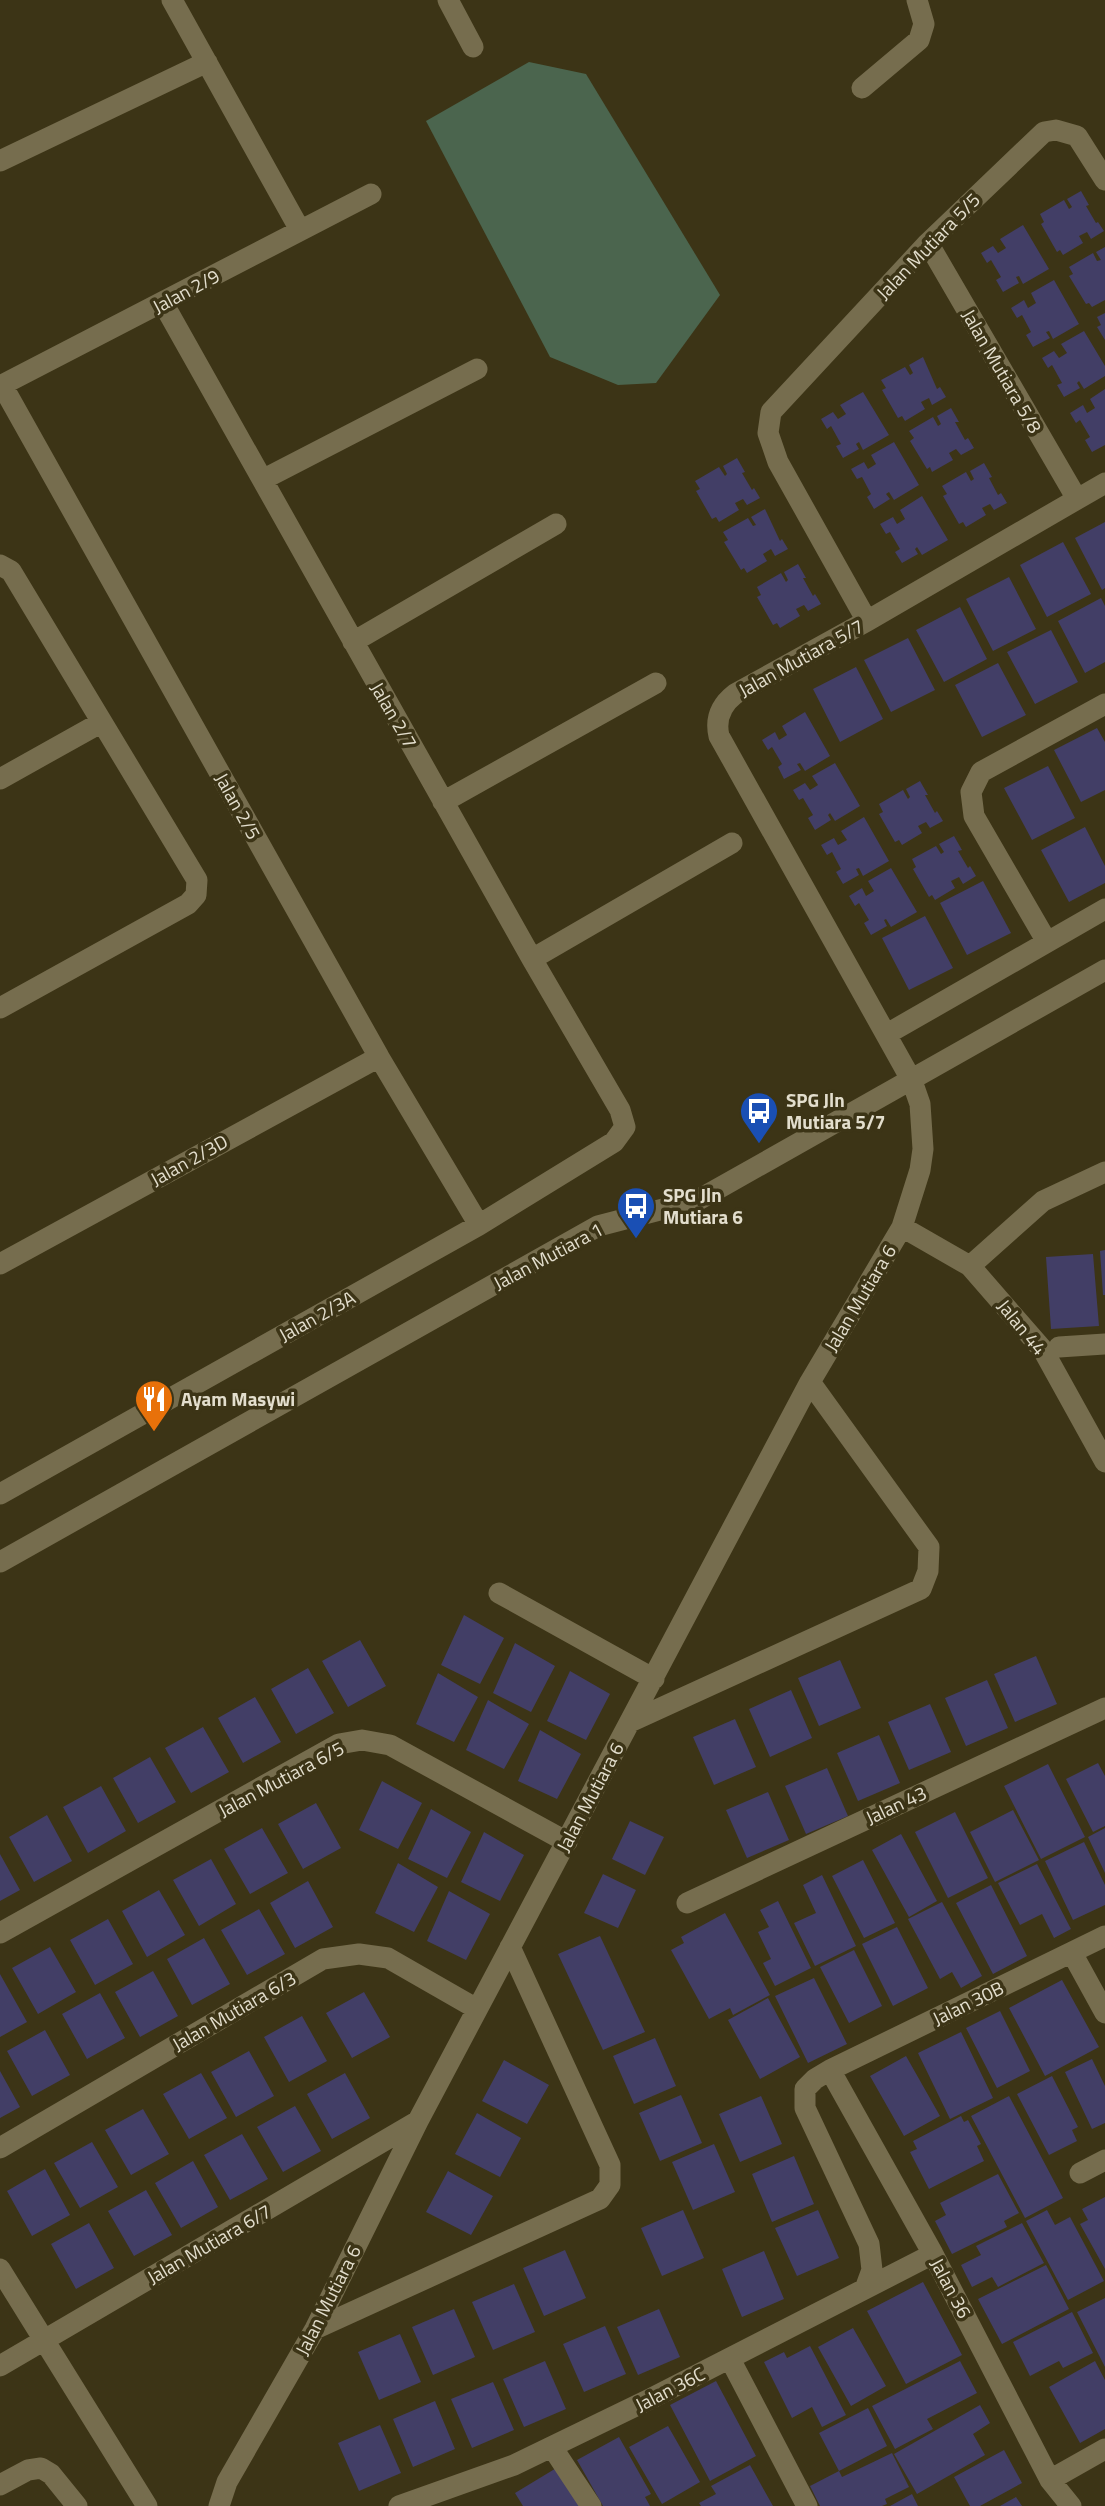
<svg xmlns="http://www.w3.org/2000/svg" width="1105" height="2506" viewBox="0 0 1105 2506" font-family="'Titillium Web',sans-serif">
<rect width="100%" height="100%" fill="#3c3416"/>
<path fill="#4b654e" d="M529 62 586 74 720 295 656 383 618 385 550 357 426 121Z"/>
<path fill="#423e66" d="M1081 191 1089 205 1086 206 1096 223 1098 222 1104 231 1091 239 1087 232 1079 236 1083 243 1063 255 1060 250 1057 252 1041 224 1044 222 1040 214 1064 200 1069 209 1072 207 1067 199Z
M1023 225 1049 269 1023 284 1019 276 1016 277 1019 283 1003 292 996 280 1001 277 991 260 987 263 981 253 993 246 998 253 1006 248 1000 239Z
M1105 247V300L1092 307 1089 303 1086 304 1069 276 1073 274 1069 267 1093 253 1097 261 1101 260 1096 252Z
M1054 280 1079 324 1053 339 1049 331 1046 332 1050 338 1033 347 1026 335 1031 332 1022 315 1017 318 1011 308 1024 300 1028 308 1036 303 1031 293Z
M1105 313V340L1097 327 1101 325 1097 317Z
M1084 331 1105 366V376L1084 389 1079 381 1077 383 1080 388 1064 397 1057 385 1062 383 1052 365 1048 368 1042 358 1054 351 1059 358 1067 353 1061 344Z
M923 357 937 389 940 387 946 397 932 405 929 398 921 402 925 409 905 421 902 416 898 418 882 390 886 388 881 380 905 367 910 375 913 373 909 365Z
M1105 389V445L1092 452 1085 440 1090 437 1080 420 1076 423 1070 413 1083 405 1087 413 1095 408 1090 399Z
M863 392 889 435 863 450 859 442 856 444 859 449 843 458 836 446 841 444 831 426 827 429 821 419 833 412 838 419 846 414 840 405Z
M951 408 959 422H955L965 440 968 438 974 448 961 455 956 449 949 453 953 460 932 472 930 467 927 469 910 441 914 438 909 431 933 417 938 426 941 424 937 416Z
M894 442 919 485 894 500 889 492 886 494 890 499 874 509 867 497 871 494 862 477 857 479 851 469 864 462 868 469 876 464 871 455Z
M737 458 745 472 742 473 752 490 754 488 760 498 747 505 743 499 735 503 739 510 719 522 716 517 712 519 696 491 700 489 695 481 719 467 725 476 727 474 723 466Z
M984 463 992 477 989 478 998 495 1001 493 1007 503 994 510 990 504 982 508 986 515 966 527 963 522 959 524 943 496 947 494 942 486 966 472 971 481 974 479 970 471Z
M922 496 948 540 922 555 917 547 915 549 918 554 902 563 895 552 900 549 890 532 886 534 880 524 893 517 897 524 905 519 900 510Z
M765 509 780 541 782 539 788 549 775 556 771 549 763 554 767 561 747 573 744 568 741 570 724 542 728 540 723 532 748 518 753 526 756 525 751 517Z
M1105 522V588L1102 590 1075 538Z
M1063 542 1091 594 1047 617 1020 565Z
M798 564 806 578H803L813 596 815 594 821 604 808 611 804 605 796 609 800 616 780 628 777 623 773 625 757 597 761 595 757 587 781 573 786 582 788 580 784 572Z
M1009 577 1036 629 993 651 966 599Z
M1101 598 1105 606V662L1085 673 1058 621Z
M960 607 987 659 944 682 916 630Z
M1051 630 1078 682 1035 704 1007 652Z
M908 638 935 690 891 712 864 660Z
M998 663 1026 715 982 737 955 685Z
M856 667 883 719 840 742 813 689Z
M805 712 830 756 805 771 800 763 797 764 801 770 784 779 778 767 782 764 772 747 768 750 762 740 775 732 779 740 787 735 782 726Z
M1097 728 1105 742V790L1081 802 1054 750Z
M835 763 860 806 835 821 830 813 828 815 831 820 815 830 808 818 813 815 803 798 799 800 793 790 805 783 810 790 818 785 812 776Z
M1048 766 1075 818 1032 840 1004 788Z
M920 781 928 795H925L935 813 937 811 943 821 930 828 926 822 918 826 922 833 902 845 899 840 895 842 879 814 883 812 879 804 903 790 908 799 910 797 906 789Z
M864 817 889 861 863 876 859 868 856 869 859 875 843 884 836 872 841 869 832 852 827 855 821 845 834 838 838 845 847 840 841 831Z
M1085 827 1105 866V883L1069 902 1041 850Z
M954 836 962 850 958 851 968 868 970 866 976 876 963 884 959 877 951 881 955 888 935 900 932 895 929 897 913 869 916 867 912 859 936 846 941 854 944 852 939 844Z
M891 868 917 912 891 927 886 919 884 920 887 926 871 935 864 923 869 920 859 903 855 906 849 896 862 888 866 896 874 891 868 881Z
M983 881 1011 933 967 955 940 903Z
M925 916 953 968 909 990 882 938Z
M1105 1250V1295H1103L1100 1251Z
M1093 1254 1099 1326 1051 1329 1046 1257Z
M464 1615 504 1638 480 1684 441 1665Z
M360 1640 386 1686 348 1707 322 1661Z
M515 1643 555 1666 531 1712 493 1693Z
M1036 1656 1057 1704 1015 1722 994 1674Z
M840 1660 861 1708 819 1726 798 1678Z
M308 1668 334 1713 296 1734 271 1689Z
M570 1671 610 1694 586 1740 547 1721Z
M438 1673 478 1697 454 1742 416 1724Z
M987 1680 1008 1728 966 1746 945 1698Z
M791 1690 812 1738 770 1757 749 1709Z
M255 1697 281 1742 243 1763 218 1718Z
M488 1700 529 1724 504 1769 466 1750Z
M930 1704 951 1752 909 1770 888 1722Z
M735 1719 756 1767 714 1785 693 1737Z
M203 1727 229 1772 191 1793 165 1748Z
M540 1730 581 1754 557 1799 518 1781Z
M879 1735 900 1783 858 1801 837 1753Z
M150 1757 176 1802 138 1823 113 1778Z
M1098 1763 1105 1776V1826L1093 1832 1066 1779Z
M1048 1764 1085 1837 1041 1859 1004 1786Z
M827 1768 848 1816 806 1834 785 1786Z
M382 1781 422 1803 398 1849 359 1830Z
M101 1786 126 1831 88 1853 63 1807Z
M768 1792 789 1840 747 1858 726 1810Z
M316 1803 341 1848 303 1869 278 1824Z
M431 1809 471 1832 447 1878 408 1859Z
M1013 1810 1039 1860 995 1882 970 1832Z
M955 1812 988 1878 948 1898 915 1832Z
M47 1815 72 1861 34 1882 9 1837Z
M630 1821 664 1837 645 1875 612 1859Z
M262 1828 288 1873 250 1894 224 1849Z
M1105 1828V1873L1088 1837Z
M484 1832 524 1855 500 1901 461 1882Z
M901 1834 937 1901 909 1917 872 1850Z
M1084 1842 1105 1885V1905L1073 1920 1045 1861Z
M0 1854 20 1890 0 1901Z
M211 1859 236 1904 199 1926 173 1880Z
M863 1860 895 1923 864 1938 832 1876Z
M398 1863 438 1887 414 1932 375 1913Z
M1037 1864 1071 1929 1054 1938 1042 1914 1020 1925 998 1883Z
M603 1874 636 1890 618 1928 584 1913Z
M822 1875 856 1946 815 1966 794 1923 816 1913 803 1885Z
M308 1881 333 1927 295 1948 270 1903Z
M991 1885 1027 1956 993 1974 956 1903Z
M159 1890 185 1935 147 1957 122 1911Z
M449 1891 490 1914 466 1960 427 1941Z
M778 1901 811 1968 775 1986 763 1963 771 1959 758 1932 769 1927 760 1910Z
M942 1902 982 1976 961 1988 952 1972 940 1979 908 1919Z
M259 1909 285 1954 247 1975 221 1930Z
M725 1913 770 1995 733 2015 730 2008 709 2019 671 1950 684 1943 681 1937Z
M108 1919 133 1964 95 1985 70 1940Z
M897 1927 928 1988 893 2006 862 1944Z
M600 1936 645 2032 603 2050 558 1954Z
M204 1938 230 1984 192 2005 167 1959Z
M50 1947 76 1992 38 2014 12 1968Z
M854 1950 882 2006 849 2023 820 1967Z
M153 1971 178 2016 140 2037 115 1992Z
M0 1974 27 2022 0 2037Z
M814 1978 847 2044 808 2063 775 1996Z
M1062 1980 1099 2047 1045 2076 1009 2008Z
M364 1992 390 2037 352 2058 326 2013Z
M100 1993 125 2038 87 2059 62 2014Z
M768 1998 800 2057 760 2079 728 2020Z
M1000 2011 1030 2071 997 2088 966 2028Z
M302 2016 327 2061 289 2082 264 2037Z
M45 2030 70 2075 32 2096 7 2051Z
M961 2032 993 2098 950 2119 918 2053Z
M655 2038 676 2086 634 2104 613 2056Z
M249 2051 274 2096 236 2117 211 2072Z
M906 2056 940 2116 904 2136 870 2076Z
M1092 2059 1105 2086V2123L1092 2129 1065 2072Z
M504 2060 549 2085 527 2124 482 2101Z
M0 2071 20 2107 0 2118Z
M201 2073 227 2118 189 2139 163 2094Z
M345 2073 370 2118 332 2139 307 2094Z
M1052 2076 1078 2127 1072 2130 1077 2141 1049 2155 1017 2094Z
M681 2095 702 2143 660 2161 639 2113Z
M761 2096 782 2144 740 2162 719 2114Z
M1009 2096 1063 2198 1025 2218 971 2116Z
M295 2106 321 2151 283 2172 257 2127Z
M143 2109 169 2154 131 2175 105 2130Z
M477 2113 521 2138 500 2177 455 2154Z
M961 2116 964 2122 968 2120 981 2144 977 2146 984 2161 929 2189 910 2152 917 2149 913 2141Z
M242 2134 268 2179 230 2200 204 2155Z
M92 2142 118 2187 80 2208 54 2163Z
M714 2144 735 2192 693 2210 672 2162Z
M794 2156 814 2204 772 2222 752 2174Z
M193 2161 218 2207 181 2228 155 2183Z
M45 2169 70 2215 32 2236 7 2191Z
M448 2171 493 2196 471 2235 426 2212Z
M998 2174 1019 2213 1004 2221 1007 2227 952 2254 935 2221 946 2215 940 2203Z
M146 2190 172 2235 134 2256 108 2211Z
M1105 2197V2269L1080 2224 1088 2220 1082 2209Z
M683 2210 704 2258 662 2276 641 2228Z
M818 2210 839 2258 797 2276 775 2228Z
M1047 2210 1055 2225 1070 2217 1104 2281 1068 2300 1026 2221Z
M89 2223 114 2268 76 2289 51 2244Z
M1022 2223 1044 2263 998 2287 992 2277 972 2287 961 2265 981 2255 976 2246Z
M565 2250 586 2298 544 2316 523 2268Z
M764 2251 784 2299 742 2317 722 2269Z
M1046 2265 1069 2309 1002 2344 978 2299Z
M923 2282 962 2355 906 2384 867 2311Z
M514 2284 535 2332 493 2350 472 2302Z
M1105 2298V2367L1077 2312Z
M454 2309 475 2357 433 2375 412 2327Z
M659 2309 680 2357 638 2375 617 2327Z
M1072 2312 1093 2353 1063 2368 1059 2361 1030 2376 1013 2342Z
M605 2326 626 2374 584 2392 563 2344Z
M853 2328 886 2386 851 2406 818 2347Z
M400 2334 421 2382 379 2400 358 2352Z
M810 2346 846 2415 822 2427 812 2407 792 2418 764 2362 784 2352 787 2358Z
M545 2361 566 2409 524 2427 503 2379Z
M960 2361 977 2393 927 2419 933 2429 895 2449 872 2406Z
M1095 2361 1105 2380V2429L1080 2443 1049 2387Z
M716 2381 756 2456 710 2481 670 2405Z
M493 2382 514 2430 472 2448 451 2399Z
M435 2401 455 2449 413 2467 393 2419Z
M980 2405 990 2423 973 2434 985 2455 917 2494 894 2454Z
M868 2408 887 2446 839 2471 819 2433Z
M380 2425 401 2473 359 2491 338 2443Z
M668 2426 700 2482 662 2504 629 2447Z
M619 2437 651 2494 645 2497 650 2506H603L577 2460Z
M1004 2450 1022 2483 980 2506H970L954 2477Z
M892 2453 909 2487 885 2499 887 2504 882 2506H820L810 2486 839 2471 842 2477Z
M750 2465 773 2506H701L699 2503 716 2494 711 2486Z
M558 2467 582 2506H523L515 2493Z
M912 2494 918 2506H890Z
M1016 2497 1022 2506H1000Z"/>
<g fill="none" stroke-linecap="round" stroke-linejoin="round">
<path stroke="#766d4e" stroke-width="21" d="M172 0 300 230
M448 0 473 47
M862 88 919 40 924 24 917 0
M0 161 207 62
M928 243 1077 499
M2 385 379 1057 479 1225
M0 386 371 194
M264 479 477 369
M0 565 11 571 197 880 196 895 188 904 0 1008
M867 621 778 462 768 433 771 412 928 243 1044 132 1056 130 1077 136 1105 180
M353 642 556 524
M0 779 102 722
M443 802 656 683
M1047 942 974 816 971 792 981 772 1105 704
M532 959 732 843
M887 1034 1105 909
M902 1227 970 1266 1043 1350 1105 1462
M0 1264 379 1057
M970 1266 1043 1201 1105 1172
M1059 1347 1105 1344
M0 1494 479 1225 614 1142 625 1127 620 1110 532 959 163 303
M0 1562 598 1226 698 1200 1105 970
M499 1593 654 1679
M630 1722 921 1589 928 1571 929 1547 810 1382
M687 1903 1105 1708
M0 1933 339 1744 362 1740 390 1745 567 1842
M1072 1953 1105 2013
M830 2070 933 2254 1050 2480 1071 2506
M0 2148 323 1959 359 1954 388 1958 477 2009
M1080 2173 1105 2160
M0 2269 147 2506
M865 2289 872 2270 869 2244 805 2108V2089L815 2079 830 2070 1105 1936
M315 2329 600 2199 610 2185V2165L510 1947
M730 2359 807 2506
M0 2366 418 2121
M552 2447 591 2506
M1050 2480 1105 2449
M0 2485 28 2470 41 2468 51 2474 77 2506
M219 2506 227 2482 315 2329 418 2121 810 1382 902 1227 920 1170 923 1149 920 1104 912 1081 719 736C715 719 721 705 735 694L867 621 1105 483
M399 2506 514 2465 650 2399 933 2254"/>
</g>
<defs>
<symbol id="bus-pin" viewBox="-11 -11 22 30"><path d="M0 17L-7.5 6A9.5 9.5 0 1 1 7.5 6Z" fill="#1a4fb4" stroke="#3c3416"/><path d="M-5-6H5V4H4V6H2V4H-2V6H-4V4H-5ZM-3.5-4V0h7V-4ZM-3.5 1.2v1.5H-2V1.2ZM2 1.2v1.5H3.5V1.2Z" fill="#fff"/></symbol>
<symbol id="restaurant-pin" viewBox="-11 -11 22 30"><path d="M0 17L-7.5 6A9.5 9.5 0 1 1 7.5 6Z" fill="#e8710a" stroke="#3c3416"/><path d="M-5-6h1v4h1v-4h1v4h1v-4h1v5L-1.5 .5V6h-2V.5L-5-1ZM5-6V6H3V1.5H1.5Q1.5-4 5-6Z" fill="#fff"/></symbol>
</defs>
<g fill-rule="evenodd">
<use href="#bus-pin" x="737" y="1089" width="44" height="60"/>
<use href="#bus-pin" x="614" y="1184" width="44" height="60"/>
<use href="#restaurant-pin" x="132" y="1377" width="44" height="60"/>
</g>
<g text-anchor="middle" stroke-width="7" stroke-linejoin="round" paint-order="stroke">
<g font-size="19" fill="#e3decd" stroke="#3c3416">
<text transform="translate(928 246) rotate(-46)" y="7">Jalan Mutiara 5/5</text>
<text transform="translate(186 291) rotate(-28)" y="7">Jalan 2/9</text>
<text transform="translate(1002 371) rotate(60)" y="7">Jalan Mutiara 5/8</text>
<text transform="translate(801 658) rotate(-29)" y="7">Jalan Mutiara 5/7</text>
<text transform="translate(394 715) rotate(60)" y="7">Jalan 2/7</text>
<text transform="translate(238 806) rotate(61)" y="7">Jalan 2/5</text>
<text transform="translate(189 1160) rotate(-29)" y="7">Jalan 2/3D</text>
<text transform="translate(548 1256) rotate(-28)" y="7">Jalan Mutiara 1</text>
<text transform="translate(860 1298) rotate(-59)" y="7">Jalan Mutiara 6</text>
<text transform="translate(317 1316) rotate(-29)" y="7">Jalan 2/3A</text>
<text transform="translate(1022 1327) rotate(51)" y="7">Jalan 44</text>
<text transform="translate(281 1779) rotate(-28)" y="7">Jalan Mutiara 6/5</text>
<text transform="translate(590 1797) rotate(-62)" y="7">Jalan Mutiara 6</text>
<text transform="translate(896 1805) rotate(-25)" y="7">Jalan 43</text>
<text transform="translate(968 2003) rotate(-26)" y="7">Jalan 30B</text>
<text transform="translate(234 2011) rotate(-30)" y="7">Jalan Mutiara 6/3</text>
<text transform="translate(209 2244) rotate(-30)" y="7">Jalan Mutiara 6/7</text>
<text transform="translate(951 2288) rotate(62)" y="7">Jalan 36</text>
<text transform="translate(328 2300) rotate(-63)" y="7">Jalan Mutiara 6</text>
<text transform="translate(670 2389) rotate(-27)" y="7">Jalan 36C</text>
</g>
<g font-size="19" font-weight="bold" fill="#e3decd" stroke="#3c3416" text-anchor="start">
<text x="786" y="1107">SPG Jln<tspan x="786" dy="22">Mutiara 5/7</tspan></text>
<text x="663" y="1202">SPG Jln<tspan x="663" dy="22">Mutiara 6</tspan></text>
<text x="181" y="1406">Ayam Masywi</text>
</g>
</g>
</svg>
